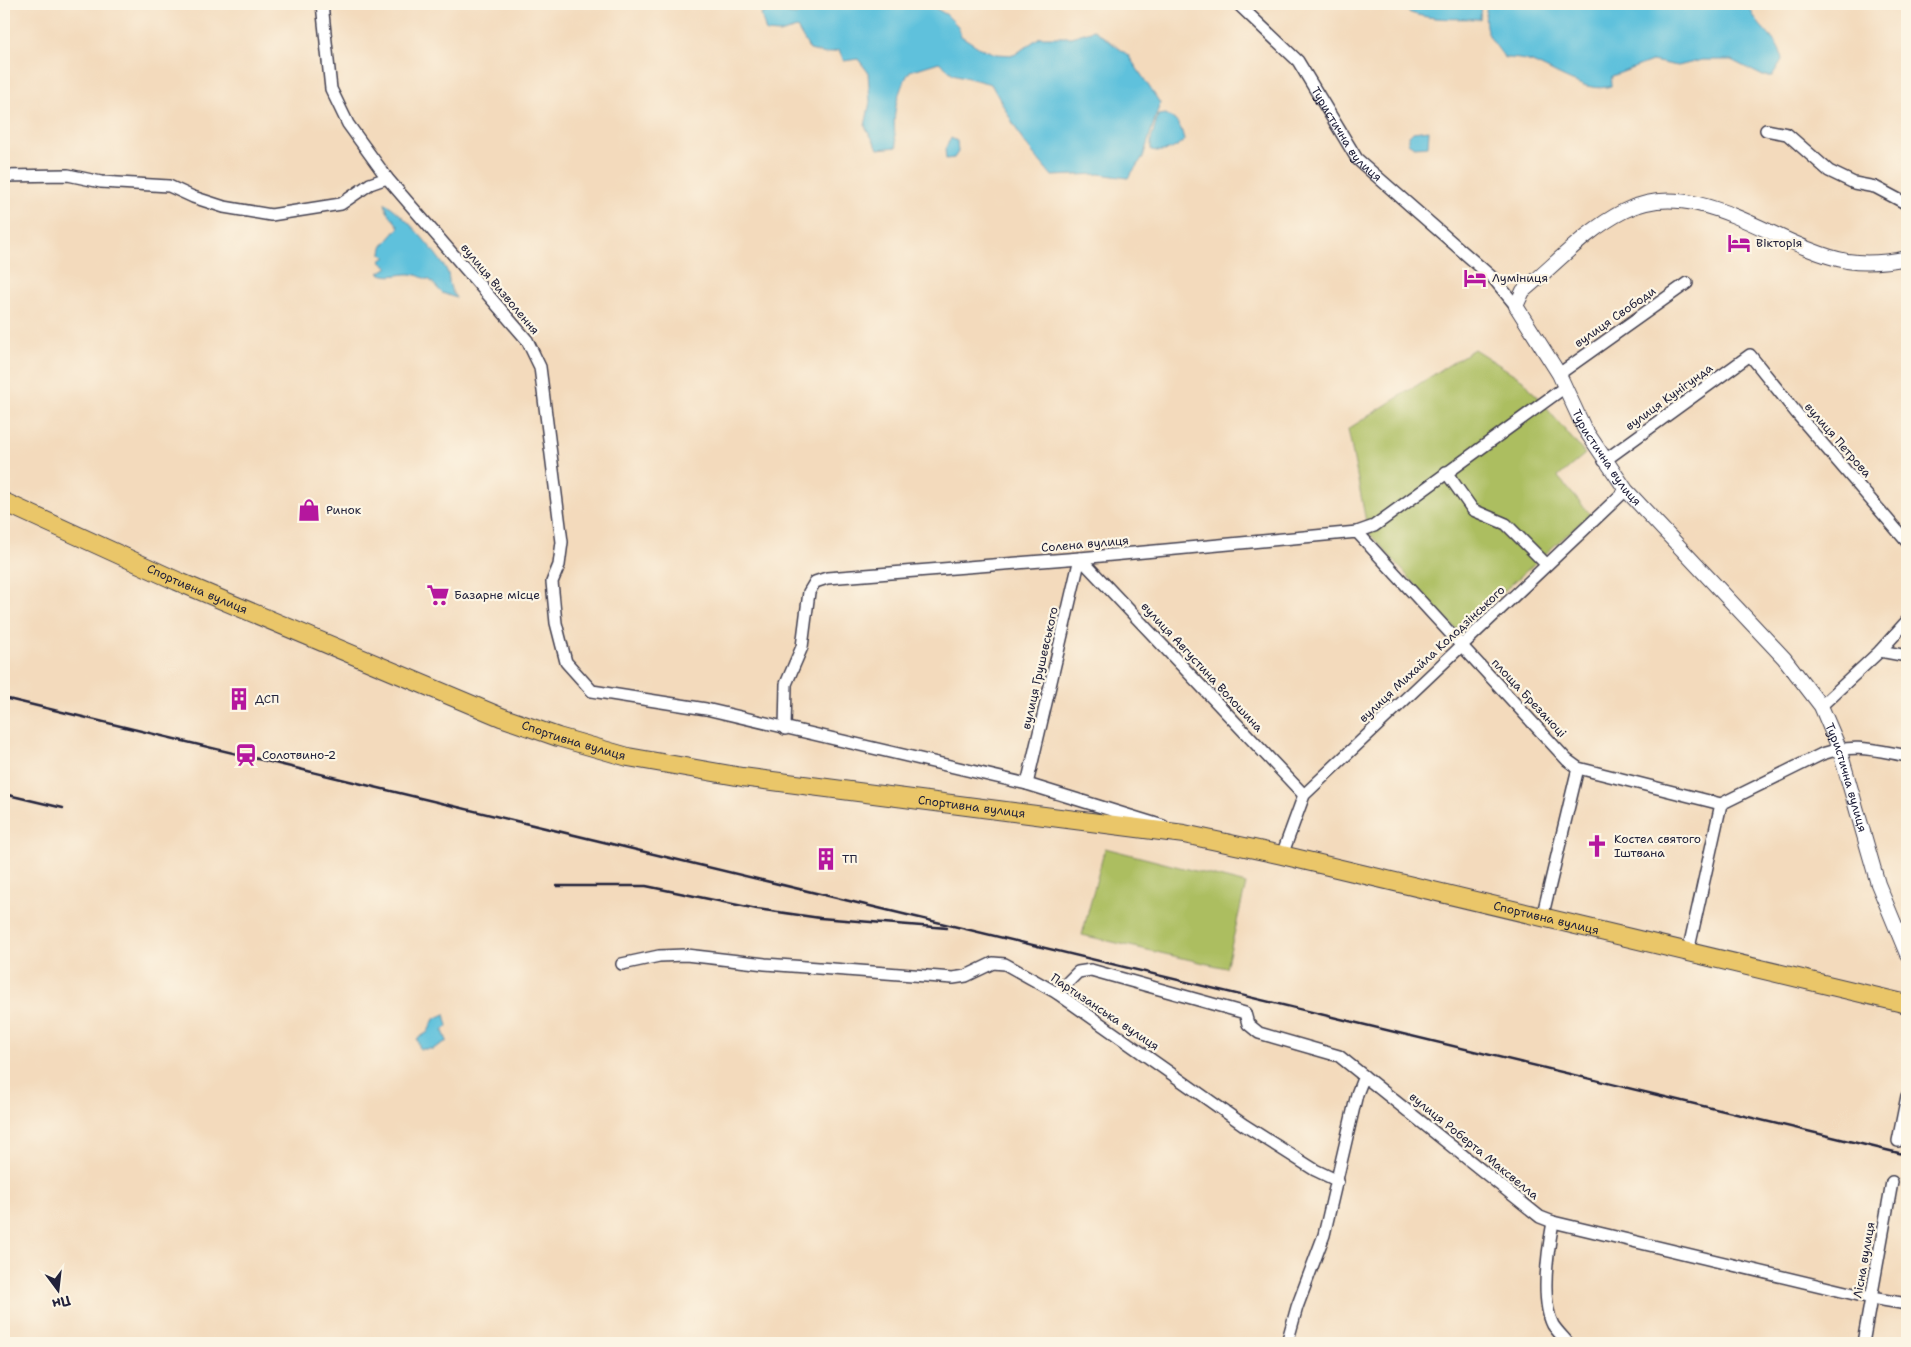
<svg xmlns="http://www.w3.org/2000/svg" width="1911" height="1347" viewBox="0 0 1911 1347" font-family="'Shantell Sans',sans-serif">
<rect width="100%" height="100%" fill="#fcf5e5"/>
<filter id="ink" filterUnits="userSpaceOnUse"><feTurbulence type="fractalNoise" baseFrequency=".02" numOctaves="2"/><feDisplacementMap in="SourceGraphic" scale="10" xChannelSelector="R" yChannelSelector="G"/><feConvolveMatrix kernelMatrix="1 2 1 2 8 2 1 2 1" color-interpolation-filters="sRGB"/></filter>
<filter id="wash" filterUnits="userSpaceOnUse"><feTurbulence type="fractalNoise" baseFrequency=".0096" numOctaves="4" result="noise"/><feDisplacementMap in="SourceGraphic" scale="20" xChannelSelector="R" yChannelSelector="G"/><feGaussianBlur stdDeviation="1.12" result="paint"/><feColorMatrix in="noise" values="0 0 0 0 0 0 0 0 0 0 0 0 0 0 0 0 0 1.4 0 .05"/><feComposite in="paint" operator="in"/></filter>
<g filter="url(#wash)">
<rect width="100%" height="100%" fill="#f3dabc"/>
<path fill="#acbe61" stroke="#67704e" d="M1474 349 1523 380 1585 454 1558 477 1590 514 1458 632 1368 532 1348 429Z
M1105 848 1246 884 1226 968 1082 935Z"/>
<path fill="#5ec1dc" stroke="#40728c" d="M830 4H928L947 15 958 26 961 36 980 48 996 54 1014 55 1040 37H1071L1094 30 1128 55 1160 103 1143 157 1128 178 1099 174 1052 176 1023 141 991 84 953 74 939 62 910 71C895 94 891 121 897 147L878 149 865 126 870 102 868 72 858 59 844 61 839 50 826 54 810 50 797 28 779 33 766 32 761 14 776 9C799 21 808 10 830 4Z
M1407 4H1481L1480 19C1456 18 1431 21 1408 12Z
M1487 4H1749C1754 28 1780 37 1782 60L1772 76H1763L1731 60H1702L1678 66 1652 61 1612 76 1611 86C1586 94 1555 71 1532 62 1524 59 1513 58 1505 58 1489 36 1482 32 1487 4Z
M1166 114C1178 121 1182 127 1184 141 1173 150 1165 153 1151 150V140L1158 115Z
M1429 130 1428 146 1414 147 1408 143V137L1413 132Z
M951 138 957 141 958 152 954 158 946 159 945 149Z
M385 203C400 210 437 253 446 269 451 277 446 284 456 298L442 293 430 280C424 279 417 274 411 274 401 273 389 279 379 273L388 267 380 261 386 257 381 254 382 247 399 227 387 211Z
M445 1014 448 1026 443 1031 447 1041 433 1049H420L417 1039 428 1032 434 1019Z"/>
</g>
<g filter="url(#ink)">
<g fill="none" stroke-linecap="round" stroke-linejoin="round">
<defs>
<g id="minor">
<path d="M322 4 331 89 348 124 387 178 527 340 540 367 562 542 559 565 552 582 556 623 566 662 592 691 706 709 1027 784 1163 826"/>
<path id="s1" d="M1238 4 1298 61 1357 159 1494 279 1516 306"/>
<path d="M1766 130 1787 134 1829 171 1854 183 1875 187 1907 204"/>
<path d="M4 176 68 175 101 182 169 186 193 197 224 207 271 215 341 204 370 184 387 178"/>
<path d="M1559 374 1687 283"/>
<path d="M1604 461 1750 355 1798 415 1907 542"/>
<path d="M1446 472 1473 510 1506 524 1546 564"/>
<path d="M1357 532 1374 526 1565 387"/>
<path d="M1080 558 1304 795"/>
<path d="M1880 651 1907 656"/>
<path d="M1821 706 1880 651 1907 621"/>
<path d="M785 729 786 684 802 647 809 592 815 582 827 578 1080 558 1357 532 1567 760 1578 768 1721 804 1822 754C1855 743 1874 750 1907 756"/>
<path d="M1027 784 1080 558"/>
<path d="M1282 855 1304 795 1626 490"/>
<path d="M1542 918 1578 768"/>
<path d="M1688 952 1721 804"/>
<path d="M622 964 659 956 686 955 765 964 953 978 966 976 993 963 1005 964 1057 993 1244 1125 1315 1170 1338 1181"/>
<path d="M1057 993 1078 972 1091 970 1245 1013 1248 1024 1259 1033 1339 1056 1540 1217 1553 1222 1871 1298 1907 1304"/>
<path d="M1898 1141 1907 1096"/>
<path d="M1553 1222C1548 1249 1540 1300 1553 1325 1557 1331 1563 1337 1568 1343"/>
<path d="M1287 1343 1297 1307 1324 1235 1357 1094 1364 1076"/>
<path d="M1863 1343 1892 1182"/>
</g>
<g id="tertiary">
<path id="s2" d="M1907 258C1888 262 1866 264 1847 261 1777 248 1697 173 1624 211 1586 230 1556 264 1523 291L1516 306 1559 374 1584 428 1626 490 1784 658 1821 706 1839 748 1878 884 1907 954"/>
</g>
<g id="primary">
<path id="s3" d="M4 502 177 581 501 717 558 737 628 757 742 777 1184 834 1282 855 1907 1004"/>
</g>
</defs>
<use href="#minor" stroke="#413e4e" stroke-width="14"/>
<use href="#tertiary" stroke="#413e4e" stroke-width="16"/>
<use href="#primary" stroke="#413e4e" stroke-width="20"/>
<use href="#minor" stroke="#fff" stroke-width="11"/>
<use href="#tertiary" stroke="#fff" stroke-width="14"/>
<use href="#primary" stroke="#eac669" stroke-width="18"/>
<path stroke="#22223b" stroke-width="2.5" d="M4 698 1907 1155
M4 794 63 808
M557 886H646L757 909 820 918 947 928"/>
</g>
</g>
<defs>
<symbol id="hotel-bare" viewBox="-9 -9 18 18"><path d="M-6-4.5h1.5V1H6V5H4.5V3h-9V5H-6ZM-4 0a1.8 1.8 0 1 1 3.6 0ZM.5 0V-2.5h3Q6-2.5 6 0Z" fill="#b5179e" stroke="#fcf5e5" stroke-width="2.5" paint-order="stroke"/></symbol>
<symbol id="shop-bare" viewBox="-9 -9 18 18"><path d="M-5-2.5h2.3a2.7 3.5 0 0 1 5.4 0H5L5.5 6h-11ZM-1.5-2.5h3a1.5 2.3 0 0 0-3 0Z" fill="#b5179e" stroke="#fcf5e5" stroke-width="2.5" paint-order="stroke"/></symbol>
<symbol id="supermarket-bare" viewBox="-9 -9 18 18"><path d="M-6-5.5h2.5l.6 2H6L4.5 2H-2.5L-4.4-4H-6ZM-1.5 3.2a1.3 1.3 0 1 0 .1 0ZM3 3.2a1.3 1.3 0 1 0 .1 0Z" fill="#b5179e" stroke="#fcf5e5" stroke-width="2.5" paint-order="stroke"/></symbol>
<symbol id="building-bare" viewBox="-9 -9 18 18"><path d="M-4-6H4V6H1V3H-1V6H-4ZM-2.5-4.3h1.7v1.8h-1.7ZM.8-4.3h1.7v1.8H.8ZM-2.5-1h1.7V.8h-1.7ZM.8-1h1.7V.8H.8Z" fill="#b5179e" stroke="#fcf5e5" stroke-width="2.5" paint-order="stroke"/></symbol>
<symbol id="station-bare" viewBox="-9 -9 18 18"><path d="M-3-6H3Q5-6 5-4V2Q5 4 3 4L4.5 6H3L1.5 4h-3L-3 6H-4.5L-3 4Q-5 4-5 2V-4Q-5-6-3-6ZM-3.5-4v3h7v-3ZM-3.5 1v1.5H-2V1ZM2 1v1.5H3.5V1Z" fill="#b5179e" stroke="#fcf5e5" stroke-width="2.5" paint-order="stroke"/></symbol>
<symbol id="church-bare" viewBox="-9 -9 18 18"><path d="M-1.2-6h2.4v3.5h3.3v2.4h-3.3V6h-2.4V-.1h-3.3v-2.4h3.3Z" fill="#b5179e" stroke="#fcf5e5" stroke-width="2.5" paint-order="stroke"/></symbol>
</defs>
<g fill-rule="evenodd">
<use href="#hotel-bare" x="1723" y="227" width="32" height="32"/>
<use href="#hotel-bare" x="1459" y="262" width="32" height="32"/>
<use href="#shop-bare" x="293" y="494" width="32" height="32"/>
<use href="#supermarket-bare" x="422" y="579" width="32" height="32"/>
<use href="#building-bare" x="223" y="683" width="32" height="32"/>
<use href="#station-bare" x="230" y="739" width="32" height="32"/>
<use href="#church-bare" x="1581" y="830" width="32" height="32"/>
<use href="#building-bare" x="810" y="843" width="32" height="32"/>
</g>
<g text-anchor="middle" stroke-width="4.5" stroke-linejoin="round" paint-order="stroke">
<g font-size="12" fill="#22223b" stroke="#fcf5e5">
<text dy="4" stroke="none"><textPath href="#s1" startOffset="171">Туристична вулиця</textPath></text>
<text transform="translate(500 289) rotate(50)" y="4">вулиця Визволення</text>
<text transform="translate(1615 317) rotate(-35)" y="4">вулиця Свободи</text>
<text transform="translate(1669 397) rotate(-36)" y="4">вулиця Кунігунда</text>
<text transform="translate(1838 440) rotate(49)" y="4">вулиця Петрова</text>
<text dy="4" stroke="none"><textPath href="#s2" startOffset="619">Туристична вулиця</textPath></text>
<text transform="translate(1085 544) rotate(-5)" y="4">Солена вулиця</text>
<text dy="4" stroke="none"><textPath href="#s3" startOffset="212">Спортивна вулиця</textPath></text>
<text transform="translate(1432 654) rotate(-43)" y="4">вулиця Михайла Колодзінського</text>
<text transform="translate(1202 667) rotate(47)" y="4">вулиця Августина Волошина</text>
<text transform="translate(1040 668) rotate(-77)" y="4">вулиця Грушевського</text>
<text transform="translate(1529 698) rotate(47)" y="4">площа Брезаноці</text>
<text dy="4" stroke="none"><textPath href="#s3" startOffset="618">Спортивна вулиця</textPath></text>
<text dy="4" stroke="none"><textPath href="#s2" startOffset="1024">Туристична вулиця</textPath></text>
<text dy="4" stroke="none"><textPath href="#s3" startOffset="1022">Спортивна вулиця</textPath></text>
<text dy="4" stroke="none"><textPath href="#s3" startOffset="1608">Спортивна вулиця</textPath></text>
<text transform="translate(1105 1012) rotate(34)" y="4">Партизанська вулиця</text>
<text transform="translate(1474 1146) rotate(39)" y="4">вулиця Роберта Максвелла</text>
<text transform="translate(1864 1260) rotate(-80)" y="4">Лісна вулиця</text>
</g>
<g font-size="12" fill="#22223b" stroke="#fcf5e5" text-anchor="start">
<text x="1756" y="247">Вікторія</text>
<text x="1492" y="282">Луміниця</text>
<text x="326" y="514">Ринок</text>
<text x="454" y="599">Базарне місце</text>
<text x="255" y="703">ДСП</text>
<text x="262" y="759">Солотвино-2</text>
<text x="1614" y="843">Костел святого<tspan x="1614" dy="14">Іштвана</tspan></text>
<text x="842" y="863">ТП</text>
</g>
</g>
<rect width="1911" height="1347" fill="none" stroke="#fcf5e5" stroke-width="20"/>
<g transform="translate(58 1290) rotate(165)" stroke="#fcf5e5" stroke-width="4" paint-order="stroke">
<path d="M0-4L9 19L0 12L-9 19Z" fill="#22223b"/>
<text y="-8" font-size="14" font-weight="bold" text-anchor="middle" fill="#22223b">Пн</text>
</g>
</svg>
